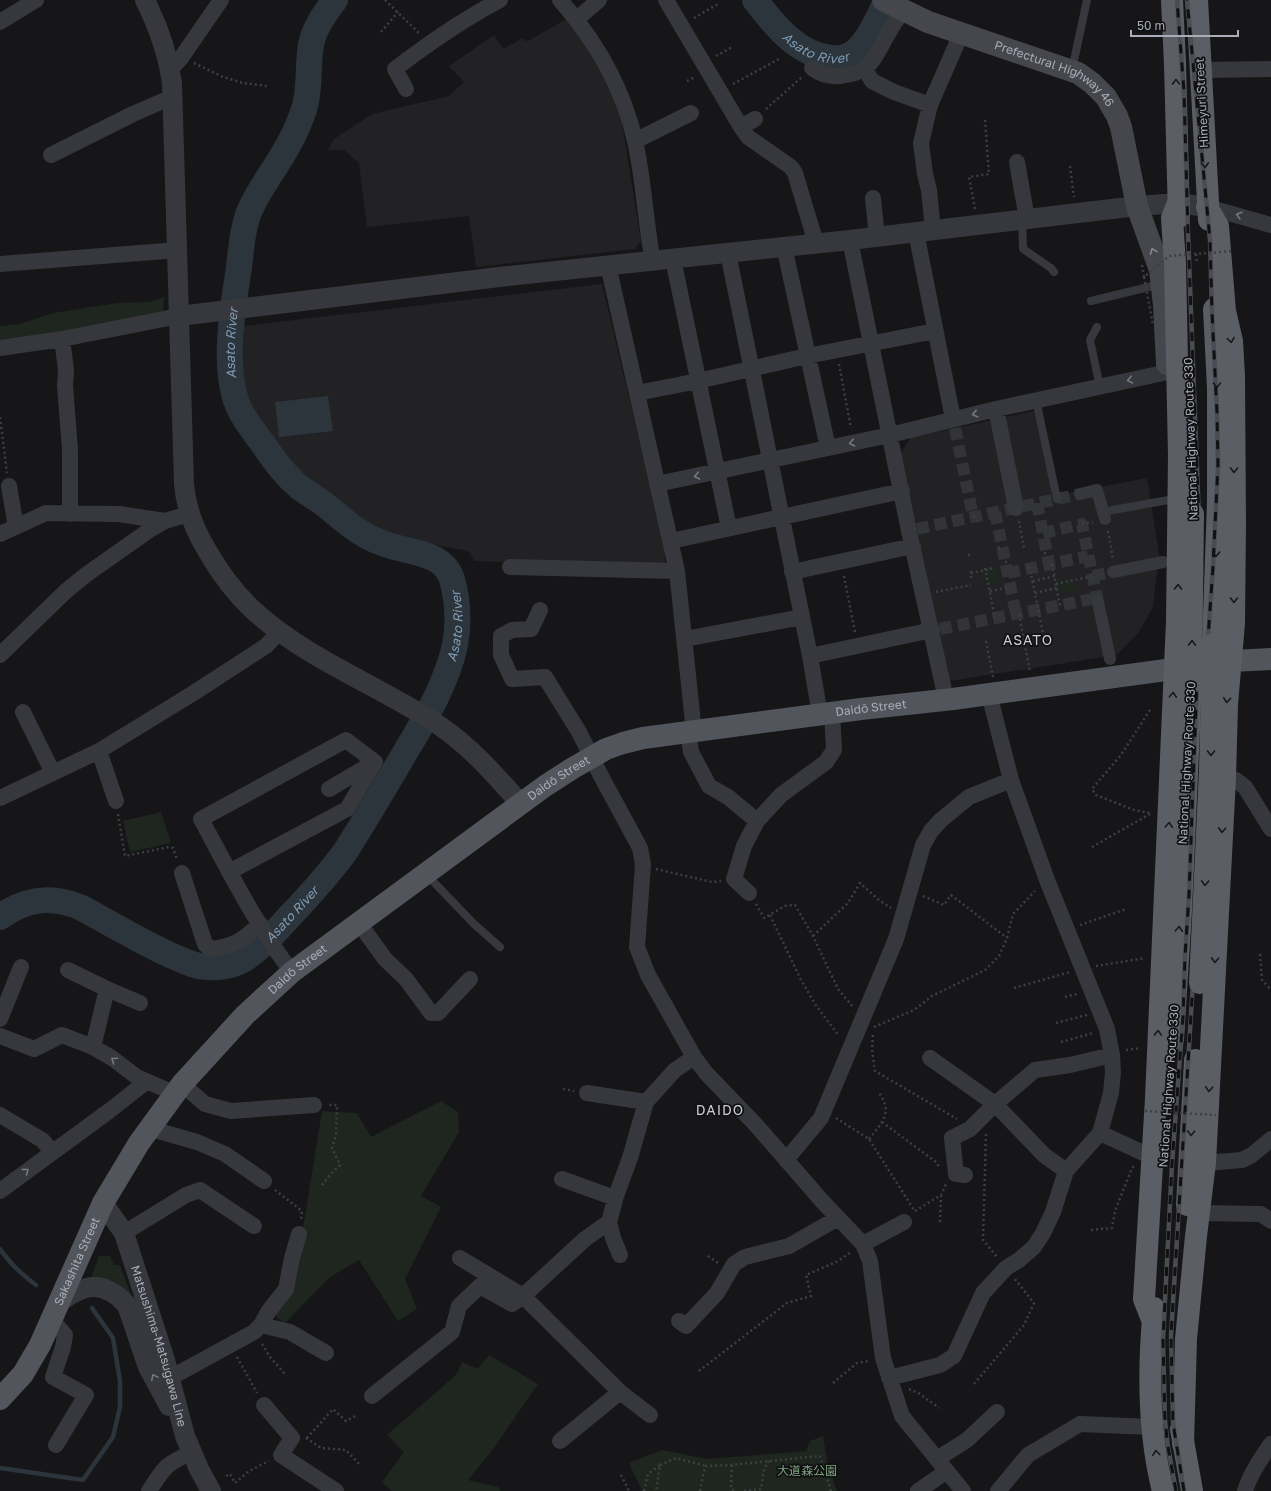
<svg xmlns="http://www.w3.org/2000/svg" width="1271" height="1491" viewBox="0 0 1271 1491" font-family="'Golos Text','Noto Sans JP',sans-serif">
<rect width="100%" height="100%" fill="#161618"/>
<path fill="#222225" d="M566 19 581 37 616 97 619 105 641 241 635 249 476 267 469 216 367 227 359 163 344 150H328L334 139 372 114 449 96 464 82 449 66 494 35 503 49 523 38 525 41 530 40Z
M602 284 663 540 666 566 474 561 470 553 464 550 389 537 354 520 315 492 258 419 241 385 244 326Z
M1039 410 1057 495 1147 478 1159 554 1153 607 1139 632 1117 655 949 681 901 453 910 438Z"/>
<path fill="#1e261f" d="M164 297 163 313 43 336 0 341V326L20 324 53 313 117 303 149 302Z
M996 566 999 582 983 586 979 569Z
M1074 577 1077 590 1060 594 1057 580Z
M161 812 171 843 130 852 123 821Z
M441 1101 458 1112 459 1132 421 1196 441 1207 405 1279 417 1309 398 1321 359 1260 330 1277 285 1323 271 1313 302 1235 322 1111 357 1113 371 1137Z
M99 1256H110L114 1265H120L131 1295 113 1281 91 1278Z
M489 1355 538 1384 491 1452 468 1480 498 1487 501 1491H392L382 1482 404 1452 387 1435 456 1375 462 1362 478 1369Z
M823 1436 828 1466 837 1491H642L629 1463 662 1450 707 1459 806 1451 810 1441Z"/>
<path fill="#2c353c" d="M328 396 333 431 279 437 275 402Z"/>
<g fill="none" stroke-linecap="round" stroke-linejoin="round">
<path stroke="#2c353c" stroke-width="4.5" d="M0 1249C10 1264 21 1274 36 1285
M0 1468 83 1480 113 1437 120 1407V1381L113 1338 92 1308"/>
<g stroke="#2c353c" stroke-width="26">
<path id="s1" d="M755 0C774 25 798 55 831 58 842 59 852 56 859 48 872 35 879 15 887 0"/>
<path id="s2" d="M0 917C26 898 52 895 82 908 111 924 140 941 170 955 182 960 195 967 208 967 220 968 233 965 243 960 261 949 275 932 290 916 309 896 328 875 345 852 366 819 386 785 406 751 425 719 447 683 455 645 459 623 458 601 452 579 443 552 411 553 388 545 361 537 345 521 324 504 316 498 307 493 299 487 285 475 273 459 263 444 255 433 246 422 240 410 222 374 232 313 238 274 241 256 241 236 247 218 251 204 260 191 268 178 281 158 294 138 302 115 311 93 307 68 311 45 314 28 325 13 335 0"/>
</g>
<path stroke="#333438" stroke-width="12" stroke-dasharray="12 6" stroke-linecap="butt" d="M955 428 973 516
M1037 503 1049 564
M995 512 1016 614
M917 529 1080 494
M1043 533 1082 524 1098 602
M1008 573 1088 556
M1093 576 1113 572
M940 629 1097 598"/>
<path stroke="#3d3f44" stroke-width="2.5" stroke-dasharray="2 3" stroke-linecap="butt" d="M385 0 419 33
M694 18 718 4
M381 32 398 12
M716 56 732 47
M194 63 223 77 243 83 267 86
M687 81 695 77
M733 84 779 59
M766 109 802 77
M1070 166 1074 197
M975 209 969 177 989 174 985 120
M1196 254 1197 263
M839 364 851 428
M0 417 7 473
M974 516 976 521
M1019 521 1024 548
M1082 524 1093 522
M1108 531 1113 559
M998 548 1002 547
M1044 553H1047
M968 555H972
M1005 562H1008
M1052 564 1060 606
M1028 567 1030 569 1045 643
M985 568 995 618
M971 571V581
M971 573 991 569 990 567
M844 576 855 632
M1033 581 1055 576
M1056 584 1093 576
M990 591 1011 587
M936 592 971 585
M1035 593 1057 588
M1019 614 1030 672
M986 641 993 677
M1150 710 1121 755 1092 789 1096 795 1134 810 1150 813
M118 814 125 856 169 847 173 848 177 859
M1092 847 1150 814
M656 869 712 882 721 881
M923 896 944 905 951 895 1007 938
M756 904 764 918 785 906 795 905 813 936 838 989 853 1007
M770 915 801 980 815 1004 839 1036
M1080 925 1126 909
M813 936 848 903 860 883 880 901 891 908
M1260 954 1262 980 1271 990
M1096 966 1145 958
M1014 988 1070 972
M1065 997 1077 994
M1056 1023 1087 1015
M874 1027 914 1010 932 996 985 970 999 956 1007 938 1013 914 1035 891
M873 1035 872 1050 875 1071 957 1119
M1061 1042 1093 1033
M1126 1050 1141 1048
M563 1089 574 1091
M836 1118 869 1139 914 1210
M882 1122 936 1162 940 1168
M986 1134 983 1240 997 1257
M869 1139C884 1120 893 1113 878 1091
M322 1185 330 1175 340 1165 332 1148 336 1135 337 1105H327
M275 1190 302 1211 301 1220
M915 1211 941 1195 946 1184
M940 1222 941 1196
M1091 1230 1112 1228 1115 1211 1132 1168 1134 1166
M708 1256 718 1263
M262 1344 270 1357 285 1374
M237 1357 257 1393
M699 1371 787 1303 811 1296 806 1275 838 1261 851 1252
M833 1383 857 1363 869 1361
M974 1384 1024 1325 1034 1303 1014 1278
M909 1389 920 1394 939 1408
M306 1438 321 1448 346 1450 360 1465
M307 1438 333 1409 346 1421 357 1415
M660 1465 676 1458 706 1466
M732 1465 731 1488 734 1491
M621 1475 629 1491
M226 1476 230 1474 235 1483 249 1471 269 1461
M644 1491 648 1474 660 1465 656 1491
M700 1491 704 1471 706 1466 731 1465 820 1456 831 1491
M744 1491 761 1489 764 1469 769 1461"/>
<path stroke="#37383d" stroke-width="8" d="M1072 70 1087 0
M1022 220 1023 249 1051 268 1054 272
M1091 301 1161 284
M1097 327 1090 340 1100 387
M1036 400 1057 499
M1102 512 1174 499
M426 874 474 924 500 947"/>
<path stroke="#37383d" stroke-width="12" d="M1080 494 1097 490 1105 519
M1113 572 1163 562
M1098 602 1110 659"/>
<path stroke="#37383d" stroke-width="16" d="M560 0C596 41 623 87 635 141 644 180 645 221 653 261
M666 0 741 127 748 137 791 167 795 173 816 243
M577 19 599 0
M0 22 36 0
M812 68C821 75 829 77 840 76 870 73 874 60 886 37 891 28 897 19 903 11
M865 69 872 81 894 92 930 105
M170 70 181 58 221 0
M1201 70 1271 69
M406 89 395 69C429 43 462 20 500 0
M741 127 755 119
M635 141 691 113
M51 155 133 114 172 97
M1017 162 1027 219
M873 198 877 237
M1207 207 1271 225
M933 230 929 190 925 174 921 143 930 105 961 34
M916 232 953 419
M850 240 909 531 946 699
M784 246 828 448
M728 253 810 656 820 715
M673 259 729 528
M0 264 178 250
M608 265 677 571 694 732
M62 339 66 370 65 385 70 450V514
M0 348 62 339 179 316
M637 393 698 381 807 356 935 331
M996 409 1016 508
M657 484 890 435 996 409 1168 372
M9 486 16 527
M0 534 46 513 119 514 165 521
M671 541 902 491
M510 567 677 571
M792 572 913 546
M540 610 531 629 512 630 501 636V655L512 679 545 677 579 732 601 776 640 848 643 865 637 947 648 975 694 1057 706 1073 756 1125 822 1201 863 1244 870 1261 883 1358 902 1416 963 1491
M685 639 802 617
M0 655 66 591 87 574 151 529 165 521 189 514
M810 656 932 630
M23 712 53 773
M688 732 691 752 709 786 728 797 757 821
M99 751 116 801
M1225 778 1236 780 1245 787 1271 829
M329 789 373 763
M0 798 99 751 192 694 266 646 279 632
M229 872 347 809 375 762 346 740 201 819C229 871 256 925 292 972
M182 873 205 944 210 949C233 947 243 940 260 924
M749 893 734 879 744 846 757 821 781 795 826 762 834 750 832 713
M359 923 385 959 406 979 431 1013H438L470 979
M68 970 107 989
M0 1019 21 967
M0 1036 34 1049 62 1035 93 1047 112 1058 137 1077 174 1093
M93 1047 107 989 140 1003
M930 1058 995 1104 1035 1070 1070 1065 1112 1055
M182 1084 205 1104 231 1111 314 1105
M587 1093 646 1102
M0 1115 42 1140 52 1151
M148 1128 197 1142 225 1154 264 1181
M1100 1133 1152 1157
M786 1160 821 1118 896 939 923 845 931 831 941 820 969 797 1011 780
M1205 1163 1242 1160 1252 1155 1271 1139
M965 1175 956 1174 952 1138 970 1129 995 1104 1044 1155 1066 1171
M562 1179 615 1198
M0 1191 109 1111 146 1082
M1199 1213 1261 1214 1271 1221
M609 1222 613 1238 620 1255
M124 1233 186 1195 200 1190 254 1226
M863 1244 904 1222
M52 1320 65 1335 63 1347 53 1377 86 1395 56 1445
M679 1321 686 1326 717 1293 734 1264 745 1257 789 1246 838 1218
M261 1325 290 1332 326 1353
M170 1378 254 1332 261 1325 268 1312 286 1289 292 1258 299 1234
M889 1378 940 1365 954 1356 983 1293 1006 1268 1019 1260 1034 1247 1043 1233 1053 1212 1066 1171 1100 1133 1111 1093 1113 1073 1112 1055 1107 1029 1047 880 1011 780 989 694
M372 1396 452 1332 459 1306 480 1286 512 1304 523 1296 460 1258
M264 1405 292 1438 281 1455 336 1491
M650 1415 620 1392 523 1296 585 1239 609 1222 616 1196 630 1158 646 1102 675 1070 694 1057
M560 1441 620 1392
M937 1459 967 1440 997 1412
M149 1491C164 1468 165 1464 191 1453
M918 1491 947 1471
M998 1491 1028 1455 1080 1424 1152 1427
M1245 1491C1250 1474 1261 1458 1271 1444"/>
<g stroke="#37383d" stroke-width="20">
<path d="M145 0C158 26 168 55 172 83L184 484C186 509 195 531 208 552 220 573 235 593 252 609 307 660 379 685 440 726 471 747 496 776 521 804"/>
<path d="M179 316 499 277 850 240 1137 206 1178 203 1207 207"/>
<path id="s3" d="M103 1203 124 1233 165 1360 185 1436 199 1469 211 1491"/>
<path d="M60 1302C85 1283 104 1280 127 1305L148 1367 169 1406"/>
</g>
<path stroke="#45474d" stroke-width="22" id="s4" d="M883 0 928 22 1078 73 1092 83 1106 97 1117 116 1121 127 1137 206 1160 270 1164 305 1167 364"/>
<path stroke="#53555c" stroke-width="22" id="s5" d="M0 1399 23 1374 40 1345 103 1203 139 1143 182 1084 245 1015 292 972 545 786 573 768 606 749 623 743 643 738 861 709 953 699 1232 661 1271 659"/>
<path stroke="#5b5e65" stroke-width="22" d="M1172 0 1175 64 1179 217
M1197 0 1209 220
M1213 644 1218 502V388L1214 309
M1173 1039 1181 910 1191 682
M1187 1205 1195 1060
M1154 1308C1148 1369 1148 1432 1163 1491
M1153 1322 1144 1299 1156 1098 1177 621 1179 456 1175 264 1172 218 1178 203
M1181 1429 1192 1491
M1183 1444 1186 1339 1196 1236 1205 1163 1225 778 1227 704 1234 623 1235 523 1234 376 1232 341 1225 311 1218 226 1207 207"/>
<defs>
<path id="rail" d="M1176 1491 1168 1447 1165 1420 1163 1340 1172 1164 1183 1017 1185 956 1189 895 1201 572 1188 233 1184 92 1177 0
M1184 1491 1173 1423 1171 1335 1196 935 1206 667 1213 567 1218 465 1217 413 1212 312 1210 240 1187 0"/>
</defs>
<use href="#rail" stroke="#4a4c52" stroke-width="4.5"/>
<use href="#rail" stroke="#111113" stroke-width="3" stroke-dasharray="9" stroke-linecap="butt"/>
<path stroke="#3d3f44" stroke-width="2.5" stroke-dasharray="2 3" stroke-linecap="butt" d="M1142 265 1144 277 1169 256 1234 251
M1144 277 1153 325
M1145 1111 1216 1115"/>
<path stroke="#5b5e65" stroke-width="22" d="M1191 682 1193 514
M1200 983 1210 770 1213 644"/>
</g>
<defs><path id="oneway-chevron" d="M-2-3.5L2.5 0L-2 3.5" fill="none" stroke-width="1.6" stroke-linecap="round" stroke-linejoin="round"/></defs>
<g stroke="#18191b">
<use href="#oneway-chevron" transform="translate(1176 82) rotate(-91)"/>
<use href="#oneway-chevron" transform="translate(1205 165) rotate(87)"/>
<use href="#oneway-chevron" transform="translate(1231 340) rotate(81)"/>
<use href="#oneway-chevron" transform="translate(1217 385) rotate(88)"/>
<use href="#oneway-chevron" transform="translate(1234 470) rotate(90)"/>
<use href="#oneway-chevron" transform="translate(1216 554) rotate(92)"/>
<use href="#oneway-chevron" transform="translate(1178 587) rotate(-89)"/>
<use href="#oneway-chevron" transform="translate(1234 600) rotate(91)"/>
<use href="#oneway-chevron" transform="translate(1192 643) rotate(-89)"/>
<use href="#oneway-chevron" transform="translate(1173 695) rotate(-86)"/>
<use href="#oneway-chevron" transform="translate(1227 700) rotate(95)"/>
<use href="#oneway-chevron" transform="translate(1211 753) rotate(91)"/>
<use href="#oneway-chevron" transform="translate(1169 825) rotate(-87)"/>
<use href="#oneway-chevron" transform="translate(1222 830) rotate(93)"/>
<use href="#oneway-chevron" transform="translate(1205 883) rotate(93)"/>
<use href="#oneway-chevron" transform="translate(1179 929) rotate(-87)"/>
<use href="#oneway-chevron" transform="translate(1215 960) rotate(93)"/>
<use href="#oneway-chevron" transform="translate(1158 1033) rotate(-88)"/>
<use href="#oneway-chevron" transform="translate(1209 1089) rotate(93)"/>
<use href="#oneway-chevron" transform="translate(1191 1133) rotate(93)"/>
<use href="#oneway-chevron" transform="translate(1156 1453) rotate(-97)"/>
</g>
<g stroke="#757881">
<use href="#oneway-chevron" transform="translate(1239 215) rotate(-163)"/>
<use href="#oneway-chevron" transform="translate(1130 380) rotate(168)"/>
<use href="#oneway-chevron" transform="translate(975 414) rotate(167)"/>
<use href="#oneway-chevron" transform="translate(852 443) rotate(168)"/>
<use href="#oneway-chevron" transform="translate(697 476) rotate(168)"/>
<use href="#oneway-chevron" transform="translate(114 1060) rotate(-145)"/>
<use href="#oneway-chevron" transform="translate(26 1171) rotate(-37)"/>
<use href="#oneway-chevron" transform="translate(154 1377) rotate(-118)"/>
</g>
<use stroke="#858993" href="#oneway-chevron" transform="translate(1153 251) rotate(-111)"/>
<g text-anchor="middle" stroke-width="3.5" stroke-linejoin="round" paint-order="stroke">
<g font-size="12" fill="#a8adb8" stroke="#111113">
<text dy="4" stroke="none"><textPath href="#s4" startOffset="188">Prefectural Highway 46</textPath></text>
<text transform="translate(1202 103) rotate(-93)" y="4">Himeyuri Street</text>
<text transform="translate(1191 439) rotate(-92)" y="4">National Highway Route 330</text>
<text dy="4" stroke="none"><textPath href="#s5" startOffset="1177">Daidō Street</textPath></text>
<text transform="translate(1187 763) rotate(-87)" y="4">National Highway Route 330</text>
<text dy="4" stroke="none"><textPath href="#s5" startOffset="853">Daidō Street</textPath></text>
<text dy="4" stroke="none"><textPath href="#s5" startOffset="529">Daidō Street</textPath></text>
<text transform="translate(1169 1086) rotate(-86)" y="4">National Highway Route 330</text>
<text dy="4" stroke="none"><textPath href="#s5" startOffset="159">Sakashita Street</textPath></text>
<text dy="4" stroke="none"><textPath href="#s3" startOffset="155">Matsushima-Matsugawa Line</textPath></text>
</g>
<g font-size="12" fill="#7fa381" stroke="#111113">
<text x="807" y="1475">大道森公園</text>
</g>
<g font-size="13" font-style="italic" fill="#7f9bb3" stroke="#111113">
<text dy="5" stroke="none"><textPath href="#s1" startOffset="81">Asato River</textPath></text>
<text dy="5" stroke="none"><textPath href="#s2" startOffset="1062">Asato River</textPath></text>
<text dy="5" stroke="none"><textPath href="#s2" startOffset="666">Asato River</textPath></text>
<text dy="5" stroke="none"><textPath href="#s2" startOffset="330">Asato River</textPath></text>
</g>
<g font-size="14" letter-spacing="1" fill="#c9ccd4" stroke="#111113">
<text x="1028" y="645">ASATO</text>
<text x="720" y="1115">DAIDO</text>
</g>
</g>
<path d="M1131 30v6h107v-6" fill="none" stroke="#a8adb8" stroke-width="2"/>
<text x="1137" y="30" font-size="12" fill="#a8adb8" stroke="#111113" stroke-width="3" paint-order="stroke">50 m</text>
</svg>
